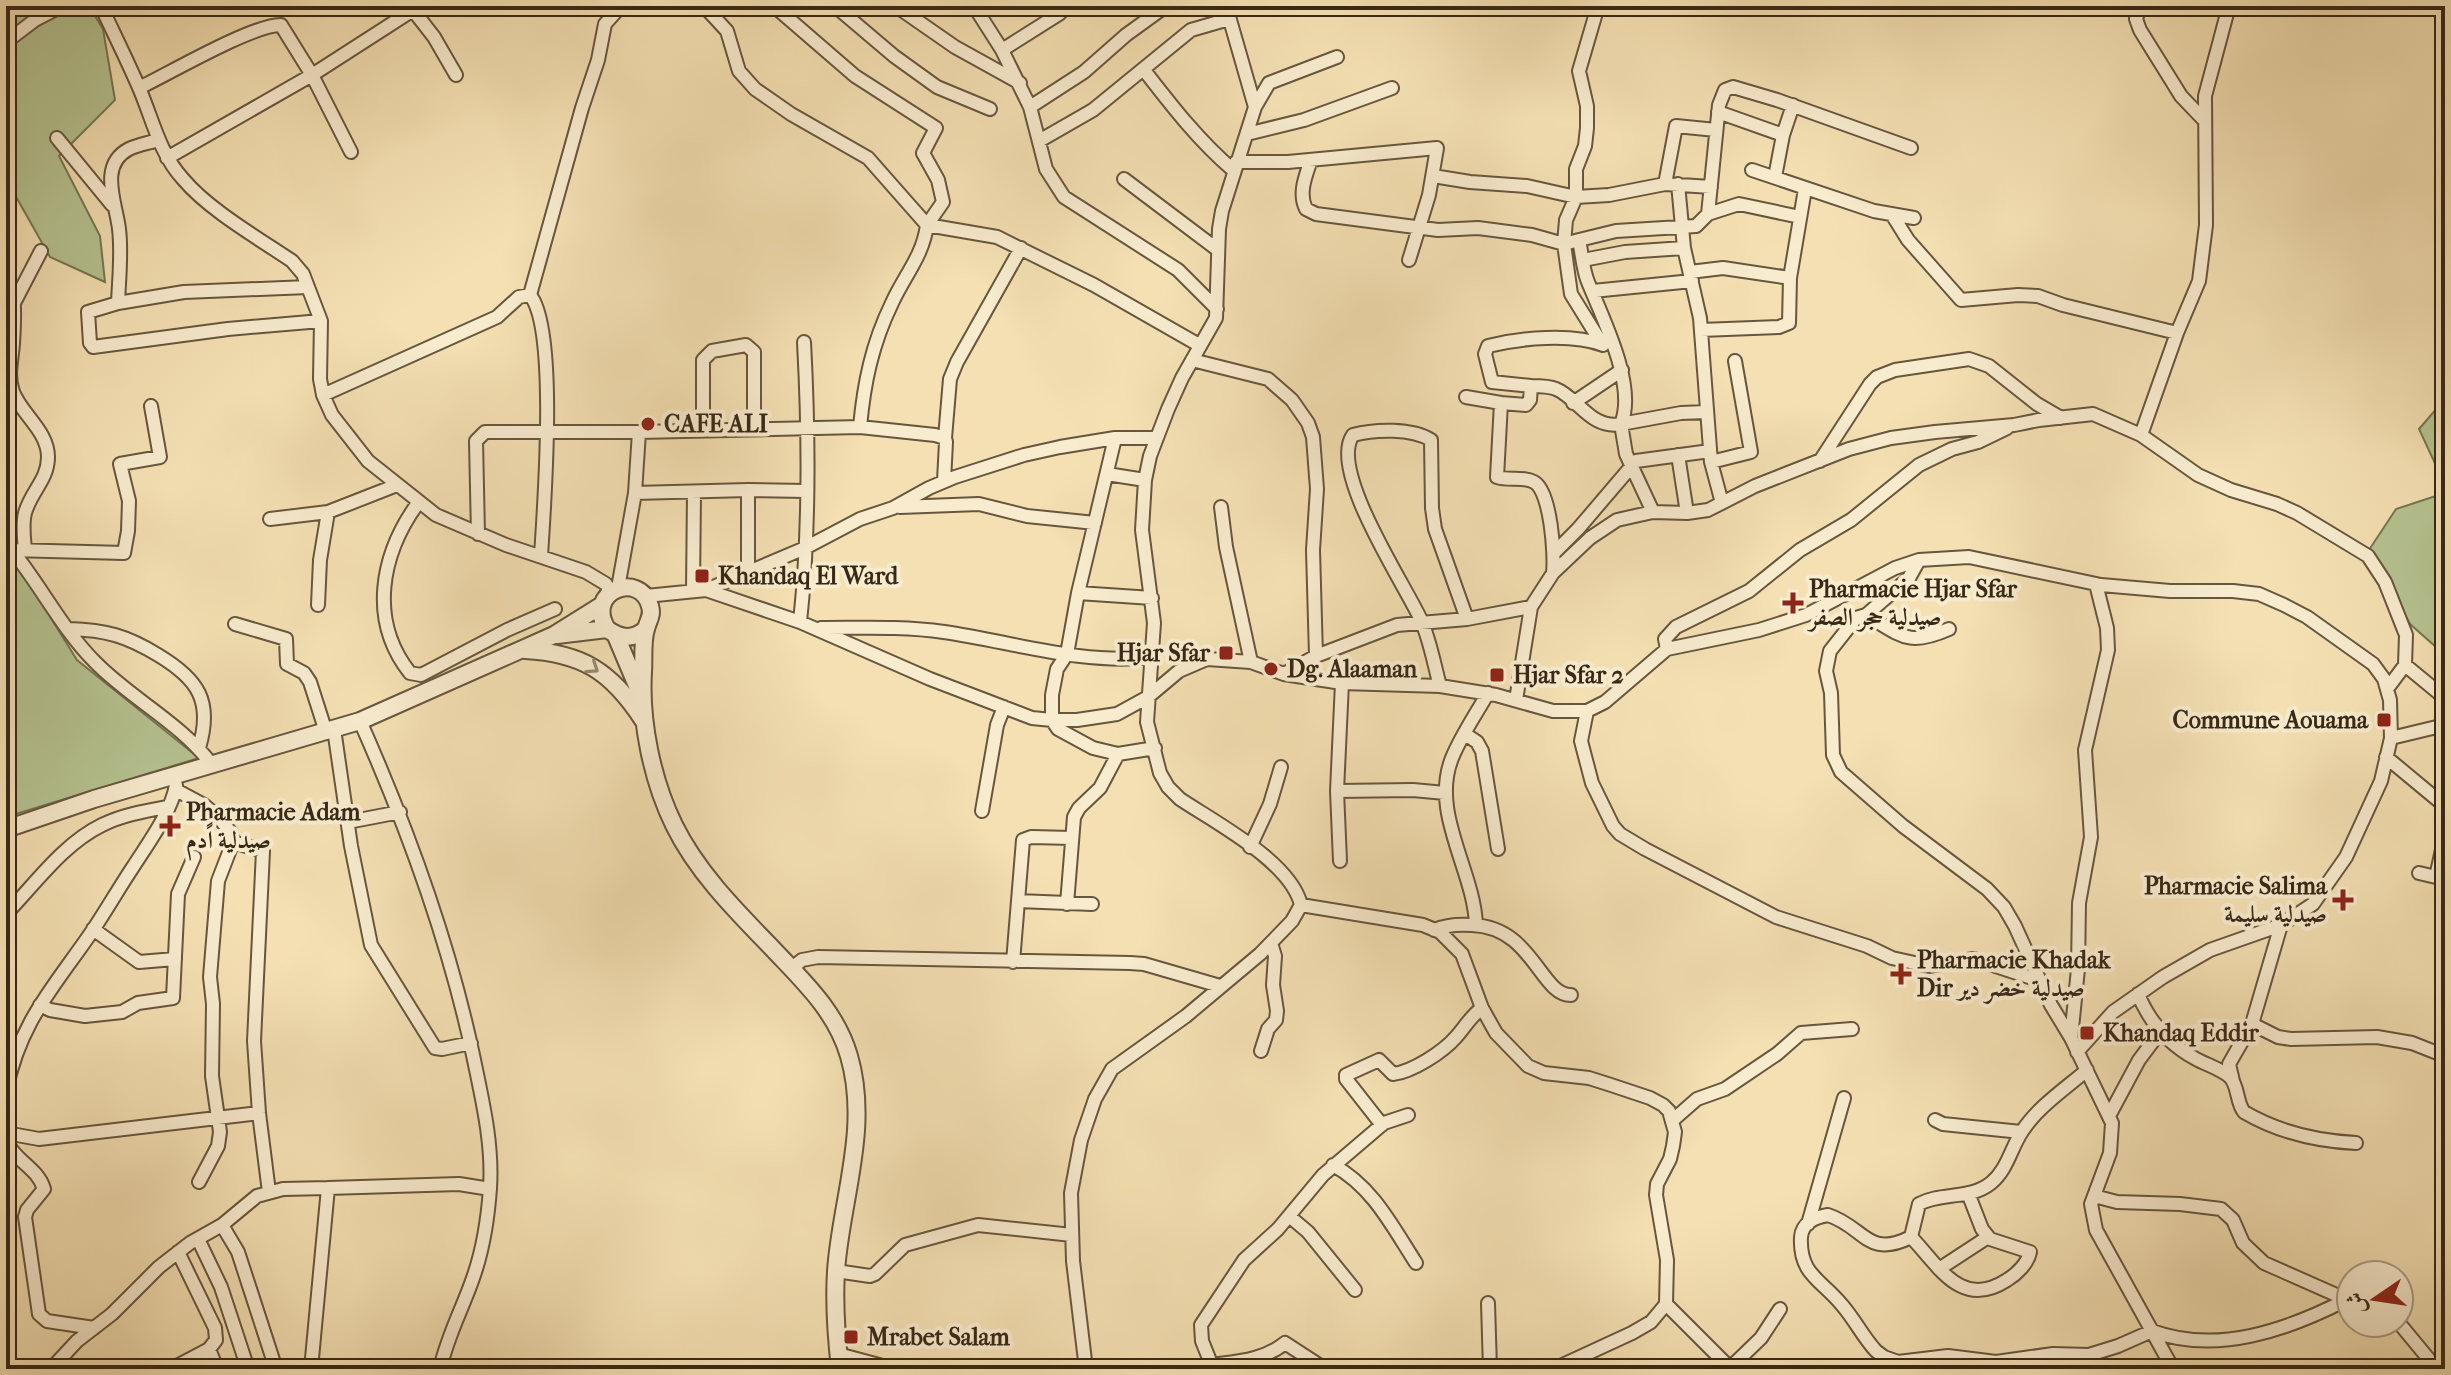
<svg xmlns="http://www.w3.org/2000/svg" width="2451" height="1375" viewBox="0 0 2451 1375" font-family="'IM FELL French Canon',Amiri,serif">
<rect width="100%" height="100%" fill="#f4e0b3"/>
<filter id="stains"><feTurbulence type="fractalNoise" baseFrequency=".0025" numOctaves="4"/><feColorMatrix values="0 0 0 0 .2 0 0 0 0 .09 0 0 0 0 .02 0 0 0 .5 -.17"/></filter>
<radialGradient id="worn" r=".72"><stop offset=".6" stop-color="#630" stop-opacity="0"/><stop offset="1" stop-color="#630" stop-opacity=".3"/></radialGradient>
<path fill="#b5c391" stroke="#767654" stroke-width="2" d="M6 6H89L103 29 115 100 59 156 100 236 105 282 50 257 6 179Z
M2445 399V485L2419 429Z
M2445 493V655L2410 624 2369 550 2396 509Z
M6 553 18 565 77 660 199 758 6 817Z"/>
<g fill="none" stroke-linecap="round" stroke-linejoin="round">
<defs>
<path id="minor" d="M101 6C114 34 128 62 140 90 153 121 160 154 183 179 209 210 258 238 292 261L303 274 321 321 320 379 323 395 332 415 368 461 436 515 506 545 586 572 606 584 610 593
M704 6 727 31 739 71 755 89 791 114 868 158 927 225C923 256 904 276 892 303 872 344 864 383 860 427
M774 6 855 76 936 128 923 153 938 180 943 202 927 225
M835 6 894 56 937 87 990 109
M896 6 955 47 1020 83
M974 6 1002 50
M1166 6 1126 35 1084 72 1030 107 1046 169 1064 197 1178 270 1217 309
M1226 6 1255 107
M1598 6 1579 71 1587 106V128L1585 146 1576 169V197L1566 220 1564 244 1579 240C1582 254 1583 270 1588 282 1603 319 1637 386 1621 424L1681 413 1706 412
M2140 6 2136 19 2140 30 2181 96 2203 119
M6 42 35 20 62 6
M1144 70C1172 106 1198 140 1233 170
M139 88C168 74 254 24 281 25L312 75 351 152
M1030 107 1002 50 1059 14 1067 6
M1718 112 1783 135
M1247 134 1304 120 1392 88
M57 138 112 205
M158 140C149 143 137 145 129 149 98 165 116 203 119 229 122 253 119 278 118 303L184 292 308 287
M1039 141 1093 110 1191 30 1229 19
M167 158 312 75 413 10 434 37 456 75
M1311 160C1306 175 1298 193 1306 209L1316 214 1438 230 1478 228 1532 235 1564 244 1571 294 1602 344
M1236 162H1288L1437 148 1429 195 1409 260
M1752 170 1874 211 1914 218
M1433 176 1470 182 1527 186 1576 197 1609 195 1665 184 1711 187
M1775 177 1783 135 1793 105
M1124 179 1218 250
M1665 184 1676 126 1716 130
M1678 184 1684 248 1700 318 1711 462 1722 503
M1708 214 1719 105 1725 90 1733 87 1777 100 1911 148
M1893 216 1908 240 1961 300 2018 295 2038 296 2063 305 2177 333
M927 225 997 237 1094 285 1199 345
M1579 240 1616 231 1696 226 1708 214 1739 204 1800 217
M1583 260 1625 252 1684 248
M1690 272 1723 268 1790 278
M6 287 13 294C15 309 14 328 13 343 12 360 7 375 13 392 22 415 48 431 48 457 48 480 31 491 25 513 22 525 24 538 25 550
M1593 291 1692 281
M530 295 582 108 598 60 605 24 621 6
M14 303 41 251
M118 303 88 312 90 343 93 347 228 329 321 321
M1701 330 1779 327 1789 323 1790 278 1805 189
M1192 360 1268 379 1292 400 1308 423 1313 437 1317 489 1313 550 1316 656
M1531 386C1539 386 1549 386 1556 389 1577 397 1591 430 1621 424L1626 454 1653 512
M323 395 497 317 519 297 530 295C558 329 544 506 541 556
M1466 397 1501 403 1497 477C1508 481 1524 476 1534 482 1551 491 1555 556 1553 573
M1501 403 1526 405 1530 400 1531 386 1492 382 1485 354 1488 346C1520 338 1572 333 1603 345
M1573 403 1622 370
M703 430V360L712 351 746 345 754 352V428
M2141 435 2177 333 2199 281 2206 225 2205 96 2229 6
M945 438 950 379 957 362 1021 248
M1115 438 1078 593 1067 654 1057 669 1052 695V720L1058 729 1093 748 1118 754 1155 748
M1678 455 1687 513
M1820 461 1870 384 1877 377 1895 370 1969 359 1989 366 2037 404 2061 418
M1711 462 1751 452 1735 361
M1107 474 1145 480
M635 493 748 490 806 491
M418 503C381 554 368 620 410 673L421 675 507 630 555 609
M900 507 979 504 1027 516 1095 523
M1221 507 1226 547 1251 662
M270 519 328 512
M478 534 476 441 485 432H639L860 427 935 435 945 438 946 442 944 481
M6 543C38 580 60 627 95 662 131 699 181 723 212 765
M12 550 124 553 128 531 129 501 120 464 160 457 151 406
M1555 552 1578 529 1636 461 1710 451
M1919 560 1909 578 1866 615 1856 618 1830 651 1826 671 1831 693 1833 755 1841 772 1903 826 1987 889 2004 907 2015 926 2051 1005 2071 1038 2112 1123 2110 1153 2091 1204 2096 1230 2173 1369
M748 573V490
M618 588 635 493 639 432
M693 590 694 493
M706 590 805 548 860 519 893 508 929 488 955 477 1024 455 1060 447 1115 438H1157
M1078 593 1152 598
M646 596 706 590 800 622 930 679 1032 718 1052 720H1077L1117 714 1148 697 1179 671 1207 659 1251 662 1284 674 1303 677 1342 683 1440 686 1496 695 1553 711H1587L1605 702 1667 649 1759 630 1806 615 1895 568 1919 560 1969 557 2101 585 2170 591H2233L2259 594 2284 605 2307 617 2373 664 2384 679 2390 700 2391 738 2381 781 2346 857 2313 904 2281 925 2210 950 2163 977 2113 1012 2077 1052
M318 605 320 560 328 512 397 485
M1531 607 1553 573 1590 538 1617 520 1653 512 1687 513 1708 510 1755 486 1849 449 1891 438 1935 432 2014 425 2039 420 2093 414 2141 435 2198 475 2231 490 2277 504 2297 513 2368 556 2385 582 2406 635 2405 665 2387 689
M1866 615C1902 636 1908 647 1949 629
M800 622C810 529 809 435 804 342
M235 624 286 639 287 664 304 673 310 682 326 732
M821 628C862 628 903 626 944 632 1013 642 1082 665 1151 657
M69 629C106 630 127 636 158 655 198 679 213 701 199 748
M1667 649 1665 639 1676 627 1749 591 1800 550 1851 520 1919 465 1952 449 1978 442 2007 428
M2405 665 2445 698
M1284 674 1316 656 1397 625 1467 619 1531 607 1516 700
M1440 686C1434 664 1430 640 1421 620 1404 583 1328 470 1353 435 1375 429 1412 428 1431 440L1432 508 1435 529 1467 619
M1587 711 1581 741 1592 783 1613 826 1620 834 1645 849 1776 917 1867 946 1892 958 1928 966 1974 959 2041 981
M360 721C408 829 448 938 473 1055 482 1099 493 1143 490 1188 488 1217 483 1250 473 1278 462 1310 448 1334 440 1369
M334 729 351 846 371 945 435 1048 442 1049 471 1043
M1465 734 1477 742 1482 751 1498 849
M2391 738 2445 725
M2386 757 2445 806
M176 790 204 805 220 819 231 833 233 842 218 881 210 977 213 1004 212 1076 220 1132 218 1146 199 1182
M1337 791 1413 790 1445 793
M982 811 997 725 1004 707
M348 822 400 812
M2445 836 2436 877 2445 880
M233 842 263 851 254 1041 259 1113 269 1192
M1250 847 1270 804 1281 767
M1340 861 1337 791 1342 683
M2419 873 2436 877
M1018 901 1092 904
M1067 904 1074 817 1079 808 1100 788 1118 754
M1301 905 1423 925 1440 932 1462 954 1482 1008 1496 1033 1528 1066 1544 1073 1589 1078 1611 1085 1650 1098 1663 1105 1669 1111 1675 1132 1673 1146 1670 1159 1657 1184 1656 1195 1667 1260 1666 1304 1731 1369
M6 914C35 884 63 844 102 825 122 815 145 811 167 807
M1476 925C1474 870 1430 813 1452 758 1461 736 1476 714 1488 693
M93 929 139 962 175 959
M1434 930C1446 925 1459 924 1472 925 1533 927 1540 995 1571 995
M1013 962 1023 840 1031 837 1072 838
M792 968 802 960 818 957 1130 963 1144 964 1220 986
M2138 994C2150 1023 2168 1044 2196 1059 2207 1065 2221 1069 2230 1077 2239 1087 2236 1102 2244 1112 2278 1132 2317 1141 2356 1143
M40 1005 50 1010 85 1016 122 1012 138 1003 173 998 178 894 194 857
M2252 1024 2278 1037 2291 1039 2377 1037 2412 1043 2445 1056
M2071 1038 2078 969 2079 903 2091 837 2085 750 2108 650 2107 628 2096 584
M1261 1051 1268 1029 1276 1020 1277 1011 1273 985 1275 956 1271 943
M2233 1081 2229 1064 2252 1024 2281 925
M6 1091C20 1021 54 987 93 930 107 909 119 888 133 867 147 845 172 811 176 785
M2109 1116 2139 1060 2160 1032
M1673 1120 1697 1099 1725 1089 1777 1054 1801 1033 1852 1029
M1935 1120 1943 1124 2021 1132
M1382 1125 1346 1079V1075L1379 1060 1393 1074C1412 1072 1443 1052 1456 1037 1465 1027 1470 1017 1482 1008
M6 1133 39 1139 259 1113
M6 1141C15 1161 38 1168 44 1189L27 1210 25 1217 39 1314 47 1321 94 1328
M1333 1165C1373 1187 1392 1226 1416 1263
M2094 1196 2117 1202 2180 1204 2221 1209 2233 1220 2243 1243 2264 1263 2350 1301
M1289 1216 1308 1232 1355 1290
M1808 1224 1844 1098
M222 1225 238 1252 276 1369
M1911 1237C1867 1259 1865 1227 1828 1215 1815 1217 1802 1223 1801 1237 1799 1275 1822 1280 1842 1305 1855 1320 1863 1337 1876 1351L1884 1357 1898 1362 1948 1356 1996 1362 2053 1354 2089 1355 2118 1346 2152 1331C2217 1355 2287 1330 2346 1300
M1911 1237 1919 1204C1941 1192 1970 1200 1991 1183 2008 1169 2011 1147 2023 1130 2038 1107 2066 1088 2087 1070
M1911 1237C1939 1266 1961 1310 2007 1280 2017 1274 2028 1263 2030 1252L1990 1239 1982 1229 1968 1193
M198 1239 221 1287 248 1369
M1939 1269 1988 1237
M836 1271 870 1276 875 1274 905 1245 978 1225 1072 1235
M1488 1303 1490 1369
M2399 1323 2437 1369
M209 1349 217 1369
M838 1354 894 1369
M1212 1366 1202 1341 1201 1325 1244 1260 1278 1229 1323 1175 1384 1123 1408 1115
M1730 1368 1761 1338 1780 1309
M51 1369 77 1341 112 1314 159 1267 190 1243 222 1225 257 1196 283 1189 328 1188
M171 1369 209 1349 216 1340 215 1328 178 1252
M311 1369 328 1188 459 1184 490 1189
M1086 1369 1073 1261 1071 1193 1081 1140 1095 1099 1112 1069 1186 1016 1260 954 1292 921 1301 905C1291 862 1216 823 1180 799L1168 787 1160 773 1147 722 1154 623 1142 530 1145 480 1150 456 1168 409 1182 378 1216 318 1219 229 1222 211 1255 107 1269 83 1337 57
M1190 1369C1221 1361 1258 1365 1285 1343L1325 1369
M1393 1369 1398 1367 1424 1369
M1554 1369 1632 1333 1651 1322 1666 1304"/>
<path id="tertiary" d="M646 629C633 640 621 639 607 629 584 591 640 570 650 606 653 616 648 620 646 629 642 641 644 659 643 672 640 721 652 780 674 825 697 872 736 911 772 948 803 981 836 1011 849 1056 869 1125 844 1191 837 1260 833 1296 836 1333 840 1369
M557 635 607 629
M616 636 640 693
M525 650C582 653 611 671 643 720
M6 829 94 799 360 721 554 635 602 605"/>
</defs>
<use href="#minor" stroke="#67563e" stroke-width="16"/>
<use href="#tertiary" stroke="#67563e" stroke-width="20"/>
<use href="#minor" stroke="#f8ebce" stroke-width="12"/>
<use href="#tertiary" stroke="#f8ebce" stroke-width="16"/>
</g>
<defs><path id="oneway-chevron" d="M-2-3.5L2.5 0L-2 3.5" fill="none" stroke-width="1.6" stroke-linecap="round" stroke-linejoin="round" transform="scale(2)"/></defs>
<use stroke="#988a72" href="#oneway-chevron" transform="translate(593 668) rotate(34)"/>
<g fill="#8f2418" stroke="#f8ebce" stroke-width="3">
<circle cx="648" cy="424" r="8"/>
<rect x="694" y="568" width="16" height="16" rx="4"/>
<path d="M1789 591h8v8h8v8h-8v8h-8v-8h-8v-8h8z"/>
<rect x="1218" y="645" width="16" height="16" rx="4"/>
<circle cx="1271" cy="669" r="8"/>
<rect x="1489" y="667" width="16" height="16" rx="4"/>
<rect x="2376" y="712" width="16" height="16" rx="4"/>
<path d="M166 814h8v8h8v8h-8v8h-8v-8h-8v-8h8z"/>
<path d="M2339 888h8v8h8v8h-8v8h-8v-8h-8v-8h8z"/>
<path d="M1897 962h8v8h8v8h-8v8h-8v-8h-8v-8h8z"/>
<rect x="2079" y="1025" width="16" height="16" rx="4"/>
<rect x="843" y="1329" width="16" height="16" rx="4"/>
</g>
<g text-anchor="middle" stroke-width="8" stroke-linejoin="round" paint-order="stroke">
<g font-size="24" font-weight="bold" fill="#382817" stroke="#f8ebce" text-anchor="start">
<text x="664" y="432">CAFE ALI</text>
<text x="718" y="584">Khandaq El Ward</text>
<text x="1809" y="597">Pharmacie Hjar Sfar<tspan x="1809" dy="28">صيدلية حجر الصفر</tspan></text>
<text x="1210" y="661" text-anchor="end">Hjar Sfar</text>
<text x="1287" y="677">Dg. Alaaman</text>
<text x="1513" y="683">Hjar Sfar 2</text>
<text x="2368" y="728" text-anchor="end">Commune Aouama</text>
<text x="186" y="820">Pharmacie Adam<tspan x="186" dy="28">صيدلية اًدم</tspan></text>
<text x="2327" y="894" text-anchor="end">Pharmacie Salima<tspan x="2327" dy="28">صيدلية سليمة</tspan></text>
<text x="1917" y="968">Pharmacie Khadak<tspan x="1917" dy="28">Dir صيدلية خضر دير</tspan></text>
<text x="2103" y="1041">Khandaq Eddir</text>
<text x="867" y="1345">Mrabet Salam</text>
</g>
</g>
<rect width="2451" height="1375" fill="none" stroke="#f4e0b3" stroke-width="32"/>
<rect x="8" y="8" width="2435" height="1359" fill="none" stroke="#382817" stroke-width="4"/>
<rect x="16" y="16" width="2419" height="1343" fill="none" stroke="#382817" stroke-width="2"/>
<g transform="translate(2375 1299) rotate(257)"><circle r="38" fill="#f8ebce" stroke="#ab9d85" stroke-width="2"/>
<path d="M0-6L14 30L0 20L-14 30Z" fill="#8f2418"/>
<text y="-12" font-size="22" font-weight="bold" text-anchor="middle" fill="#382817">ش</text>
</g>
<rect width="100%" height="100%" filter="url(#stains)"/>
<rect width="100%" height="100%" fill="url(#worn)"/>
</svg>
